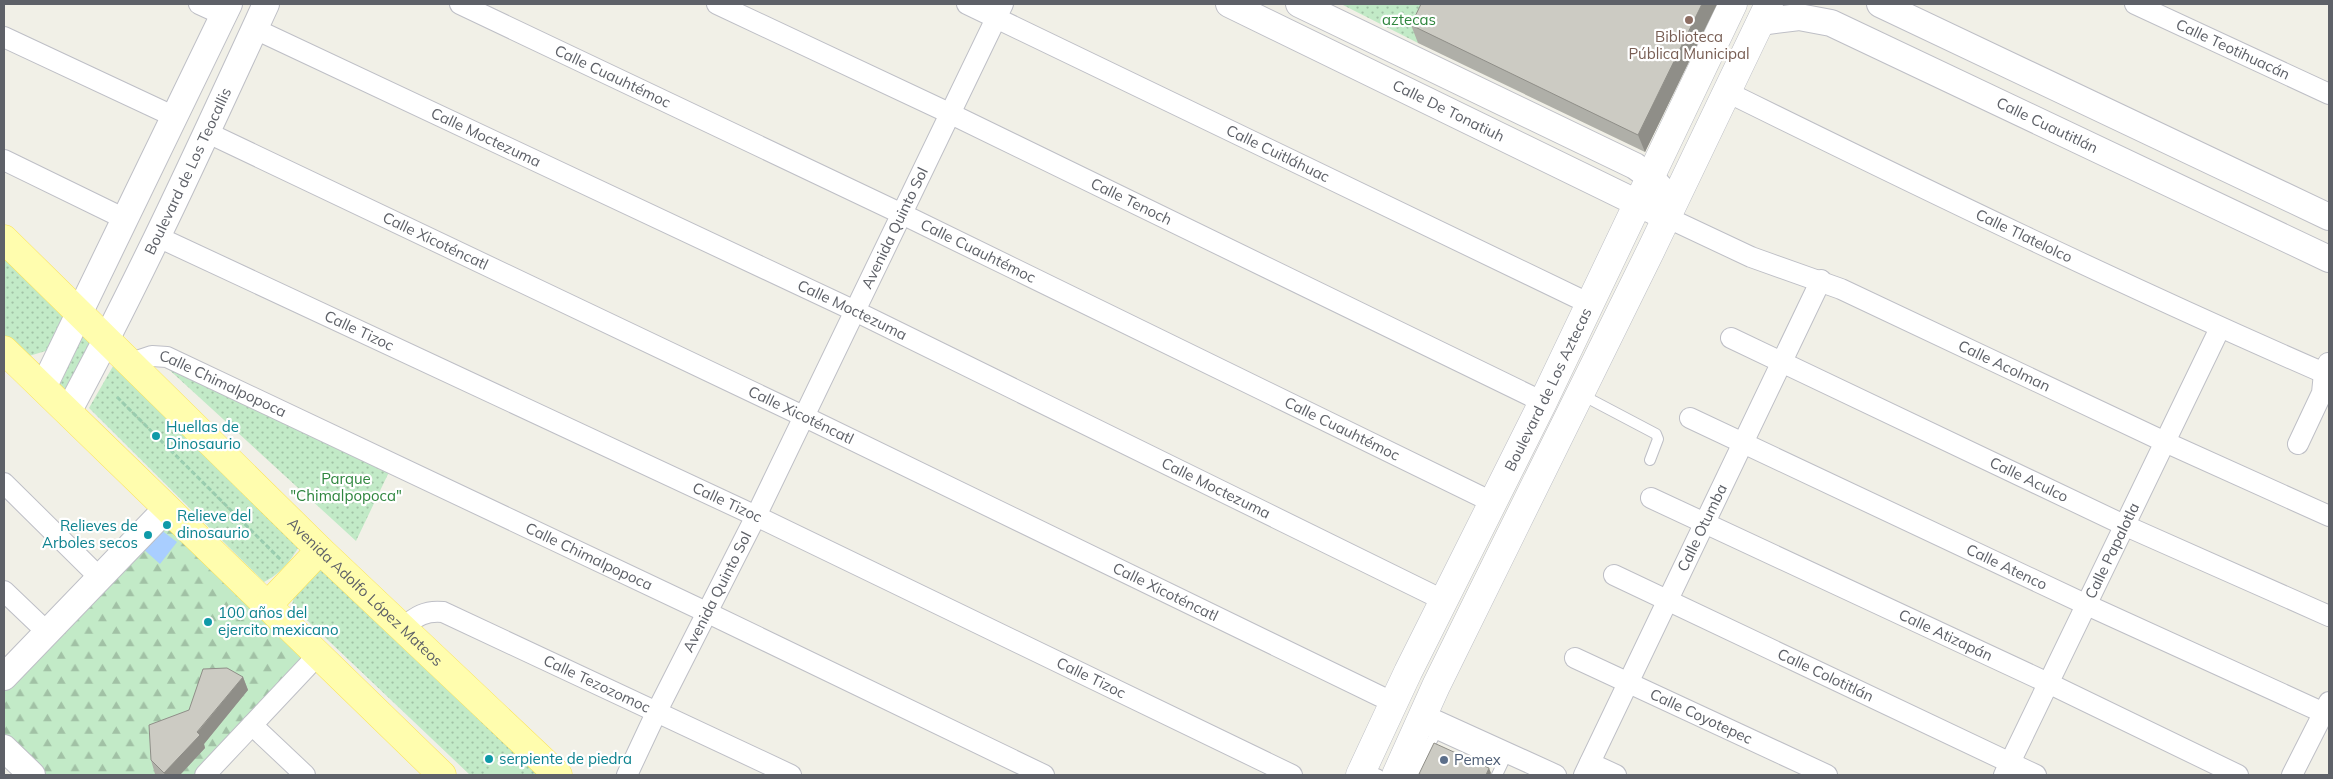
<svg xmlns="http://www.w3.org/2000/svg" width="2333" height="779" viewBox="0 0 2333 779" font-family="Mulish,sans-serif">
<defs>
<pattern id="grass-dots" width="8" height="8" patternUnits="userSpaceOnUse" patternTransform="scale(1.25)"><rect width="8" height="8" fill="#c2eac7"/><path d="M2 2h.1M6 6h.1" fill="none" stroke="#a1c1a5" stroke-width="1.8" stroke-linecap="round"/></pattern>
<pattern id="forest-firs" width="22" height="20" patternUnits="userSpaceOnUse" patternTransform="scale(1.25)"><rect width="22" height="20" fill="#c2eac7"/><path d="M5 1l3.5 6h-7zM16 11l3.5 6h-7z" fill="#a1c1a5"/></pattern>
</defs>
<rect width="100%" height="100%" fill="#f1f0e7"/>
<path fill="url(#grass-dots)" d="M1341 4H1436L1418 43Z
M4 240 60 295 65 320 49 350 19 359 4 346Z
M83 328 97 344 69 393 55 381Z
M116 361 304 538C293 557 284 572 264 582L89 408Z
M164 365 389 472 356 541Z
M320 566 542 775H470L292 606 294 595Z"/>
<path fill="url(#forest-firs)" d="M163 510 320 662 210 775H39L4 741V678Z"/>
<path fill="#c2eac7" d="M506 756 521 769 515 775H488Z"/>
<path fill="#a9ceff" d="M157 527 177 542 160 564 141 547Z"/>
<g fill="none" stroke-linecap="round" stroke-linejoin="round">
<defs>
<path id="service" d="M1582 395 1656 434 1658 439 1650 460
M1419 726 1502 764
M1364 768 1379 775
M1415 775 1439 726
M1497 775 1505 758"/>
<g id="minor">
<path d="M199 4 223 15"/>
<path id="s1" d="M460 4 902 214 1494 503"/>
<path id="s2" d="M717 4 949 113 1543 402"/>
<path id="s3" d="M967 4 1590 304"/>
<path id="s4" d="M2135 4 2329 94"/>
<path id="s5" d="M255 29 855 311 1445 601"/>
<path d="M4 37 175 117"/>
<path id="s6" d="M1727 92C1924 189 2122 285 2324 373"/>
<path id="s7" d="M206 132 803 416 1394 703"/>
<path d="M4 160 125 219"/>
<path id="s8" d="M1666 217 1751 257 1841 289 2165 442 2329 516"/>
<path id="s9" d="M158 237 756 516 1292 775"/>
<path id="s10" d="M1731 338 2126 526 2329 616"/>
<path id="s11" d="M131 363 152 356 167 357 706 612 1044 775"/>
<path id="s12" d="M1690 418 2087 605 2324 713"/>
<path d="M2298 444 2322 393 2324 373 2328 363"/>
<path d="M4 483 100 578"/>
<path id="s13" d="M1651 498 2048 683 2238 775"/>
<path id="s14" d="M1614 575 2036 775"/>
<path d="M4 591 48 633"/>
<path id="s15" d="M403 627C416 617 425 610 443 612L791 775"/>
<path id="s16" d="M1575 658 1827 775"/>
<path d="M1424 715 1556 775"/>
<path d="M252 725 305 775"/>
<path d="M1590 763 1616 775"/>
<path d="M205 775 317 656"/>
<path id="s17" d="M627 775 657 711 756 516 1003 4"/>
<path id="s18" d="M1584 775 1821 280"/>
<path id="s19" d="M2004 775 2220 328"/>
<path d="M2292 775 2329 702"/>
</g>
<g id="tertiary">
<path id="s20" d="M1229 4 1666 217"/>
<path d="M1299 4 1635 166C1652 178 1662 187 1672 205"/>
<path d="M1880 4 2329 217"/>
<path id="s21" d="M1760 22 1799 17 1831 23 2329 259"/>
<path d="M43 388 229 4"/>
<path id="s22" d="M68 412C140 279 203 141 266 4"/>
<path d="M4 677 167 508"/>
<path d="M4 748 32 775"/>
</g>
<g id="secondary">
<path id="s23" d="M1360 775 1408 672 1543 402 1733 4"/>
<path d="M1396 775 1436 686 1651 250 1769 4"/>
</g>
<g id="primary">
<path id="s24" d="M4 239 320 550 558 775"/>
<path d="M4 350 442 775"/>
<path d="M267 606 320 550"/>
</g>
</defs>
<use href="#service" stroke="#bebfc6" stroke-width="12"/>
<use href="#minor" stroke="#bebfc6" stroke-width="22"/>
<use href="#tertiary" stroke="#bebfc6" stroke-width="28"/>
<use href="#secondary" stroke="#bcbec5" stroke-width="29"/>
<use href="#primary" stroke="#fce355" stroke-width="29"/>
<path stroke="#9accaf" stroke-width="3" stroke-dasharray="5 2.5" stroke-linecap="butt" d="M117 397 282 561"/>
<use href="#service" stroke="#fff" stroke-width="10"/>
<use href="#minor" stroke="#fff" stroke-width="20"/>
<use href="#tertiary" stroke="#fff" stroke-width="26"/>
<use href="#secondary" stroke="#fff" stroke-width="28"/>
<use href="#primary" stroke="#fffdae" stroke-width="28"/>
</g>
<path fill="#afafa8" d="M1717 4 1645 152 1418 43 1411 25Z
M243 677 248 690 204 744 205 748 180 775H157L155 774 151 760Z"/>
<path fill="#8f8e88" d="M1702 4H1717L1645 152 1638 135Z
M243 677 248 690 204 744 205 748 180 775H165L164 773Z
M1489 768 1491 773 1490 775H1486Z"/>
<path fill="#cccbc3" stroke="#8f8e88" d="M1421 4H1702L1638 135 1411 25Z
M227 668 243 677 197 732 200 735 164 773 151 760 149 725 189 710 203 669Z
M1434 743 1489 768 1486 775H1423L1419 774Z"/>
<circle fill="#8d6e63" stroke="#fff" stroke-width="2" cx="1689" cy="20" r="5"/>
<g fill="#0f9aa8" stroke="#fff" stroke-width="2">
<circle cx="156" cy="436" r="5"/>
<circle cx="167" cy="525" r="5"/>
<circle cx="148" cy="535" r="5"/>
<circle cx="208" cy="622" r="5"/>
<circle cx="489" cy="759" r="5"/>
</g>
<circle fill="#5c6f8a" stroke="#fff" stroke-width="2" cx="1444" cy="760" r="5"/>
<g text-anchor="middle" stroke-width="4.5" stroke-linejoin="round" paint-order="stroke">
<g font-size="15" fill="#2f863e" stroke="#fff">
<text x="1409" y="25">aztecas</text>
<text x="346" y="484">Parque<tspan x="346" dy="17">"Chimalpopoca"</tspan></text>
</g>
<g font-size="15" fill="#785e54" stroke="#fff">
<text x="1689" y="42">Biblioteca<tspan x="1689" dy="17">Pública Municipal</tspan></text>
</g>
<g font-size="15" fill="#5e6168" stroke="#fff">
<text dy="5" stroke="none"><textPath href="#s4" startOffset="108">Calle Teotihuacán</textPath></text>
<text dy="5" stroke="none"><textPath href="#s1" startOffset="169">Calle Cuauhtémoc</textPath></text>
<text dy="5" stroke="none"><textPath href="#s20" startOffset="244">Calle De Tonatiuh</textPath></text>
<text dy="5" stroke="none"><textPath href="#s21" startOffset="311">Calle Cuautitlán</textPath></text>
<text dy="5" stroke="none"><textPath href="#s5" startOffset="255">Calle Moctezuma</textPath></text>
<text dy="5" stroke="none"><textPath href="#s3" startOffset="345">Calle Cuitláhuac</textPath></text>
<text dy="5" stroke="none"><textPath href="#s22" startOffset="269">Boulevard de Los Teocallis</textPath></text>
<text dy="5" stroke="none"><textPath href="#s2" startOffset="459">Calle Tenoch</textPath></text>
<text dy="5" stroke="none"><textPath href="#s17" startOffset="609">Avenida Quinto Sol</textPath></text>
<text dy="5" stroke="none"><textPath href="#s6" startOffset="330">Calle Tlatelolco</textPath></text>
<text dy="5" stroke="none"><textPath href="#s7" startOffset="254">Calle Xicoténcatl</textPath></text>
<text dy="5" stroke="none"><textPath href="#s1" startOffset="574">Calle Cuauhtémoc</textPath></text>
<text dy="5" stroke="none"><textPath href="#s5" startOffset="660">Calle Moctezuma</textPath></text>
<text dy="5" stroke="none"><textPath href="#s9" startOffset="222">Calle Tizoc</textPath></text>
<text dy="5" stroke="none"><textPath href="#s8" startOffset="370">Calle Acolman</textPath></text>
<text dy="5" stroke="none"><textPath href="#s11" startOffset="99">Calle Chimalpopoca</textPath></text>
<text dy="5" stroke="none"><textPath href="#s23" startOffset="429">Boulevard de Los Aztecas</textPath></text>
<text dy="5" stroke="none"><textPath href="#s7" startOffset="659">Calle Xicoténcatl</textPath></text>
<text dy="5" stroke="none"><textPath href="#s1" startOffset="979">Calle Cuauhtémoc</textPath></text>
<text dy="5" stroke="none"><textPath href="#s10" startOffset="330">Calle Aculco</textPath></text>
<text dy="5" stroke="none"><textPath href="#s5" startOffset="1065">Calle Moctezuma</textPath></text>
<text dy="5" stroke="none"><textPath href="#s9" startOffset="628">Calle Tizoc</textPath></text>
<text dy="5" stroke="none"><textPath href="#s18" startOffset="274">Calle Otumba</textPath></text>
<text dy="5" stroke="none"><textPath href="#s19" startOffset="249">Calle Papalotla</textPath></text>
<text dy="5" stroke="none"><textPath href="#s11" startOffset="504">Calle Chimalpopoca</textPath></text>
<text dy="5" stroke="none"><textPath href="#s12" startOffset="350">Calle Atenco</textPath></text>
<text dy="5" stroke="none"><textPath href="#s24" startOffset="505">Avenida Adolfo López Mateos</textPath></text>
<text dy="5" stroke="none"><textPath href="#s17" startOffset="204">Avenida Quinto Sol</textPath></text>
<text dy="5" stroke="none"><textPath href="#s7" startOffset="1064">Calle Xicoténcatl</textPath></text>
<text dy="5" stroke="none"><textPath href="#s13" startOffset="325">Calle Atizapán</textPath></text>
<text dy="5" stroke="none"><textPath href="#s14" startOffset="234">Calle Colotitlán</textPath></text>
<text dy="5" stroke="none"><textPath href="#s9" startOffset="1032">Calle Tizoc</textPath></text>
<text dy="5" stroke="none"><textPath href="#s15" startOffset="214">Calle Tezozomoc</textPath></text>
<text dy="5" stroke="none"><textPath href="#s16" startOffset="139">Calle Coyotepec</textPath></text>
</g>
<g font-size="15" fill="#0d838f" stroke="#fff" text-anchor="start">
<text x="166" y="432">Huellas de<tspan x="166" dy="17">Dinosaurio</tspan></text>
<text x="177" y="521">Relieve del<tspan x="177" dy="17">dinosaurio</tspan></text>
<text x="138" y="531" text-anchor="end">Relieves de<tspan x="138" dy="17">Arboles secos</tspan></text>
<text x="218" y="618">100 años del<tspan x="218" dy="17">ejercito mexicano</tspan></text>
<text x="499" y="764">serpiente de piedra</text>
</g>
<g font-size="15" fill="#4e5e75" stroke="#fff" text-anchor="start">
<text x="1454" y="765">Pemex</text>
</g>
</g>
<rect width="2333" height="779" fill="none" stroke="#5e6168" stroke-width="10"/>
</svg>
